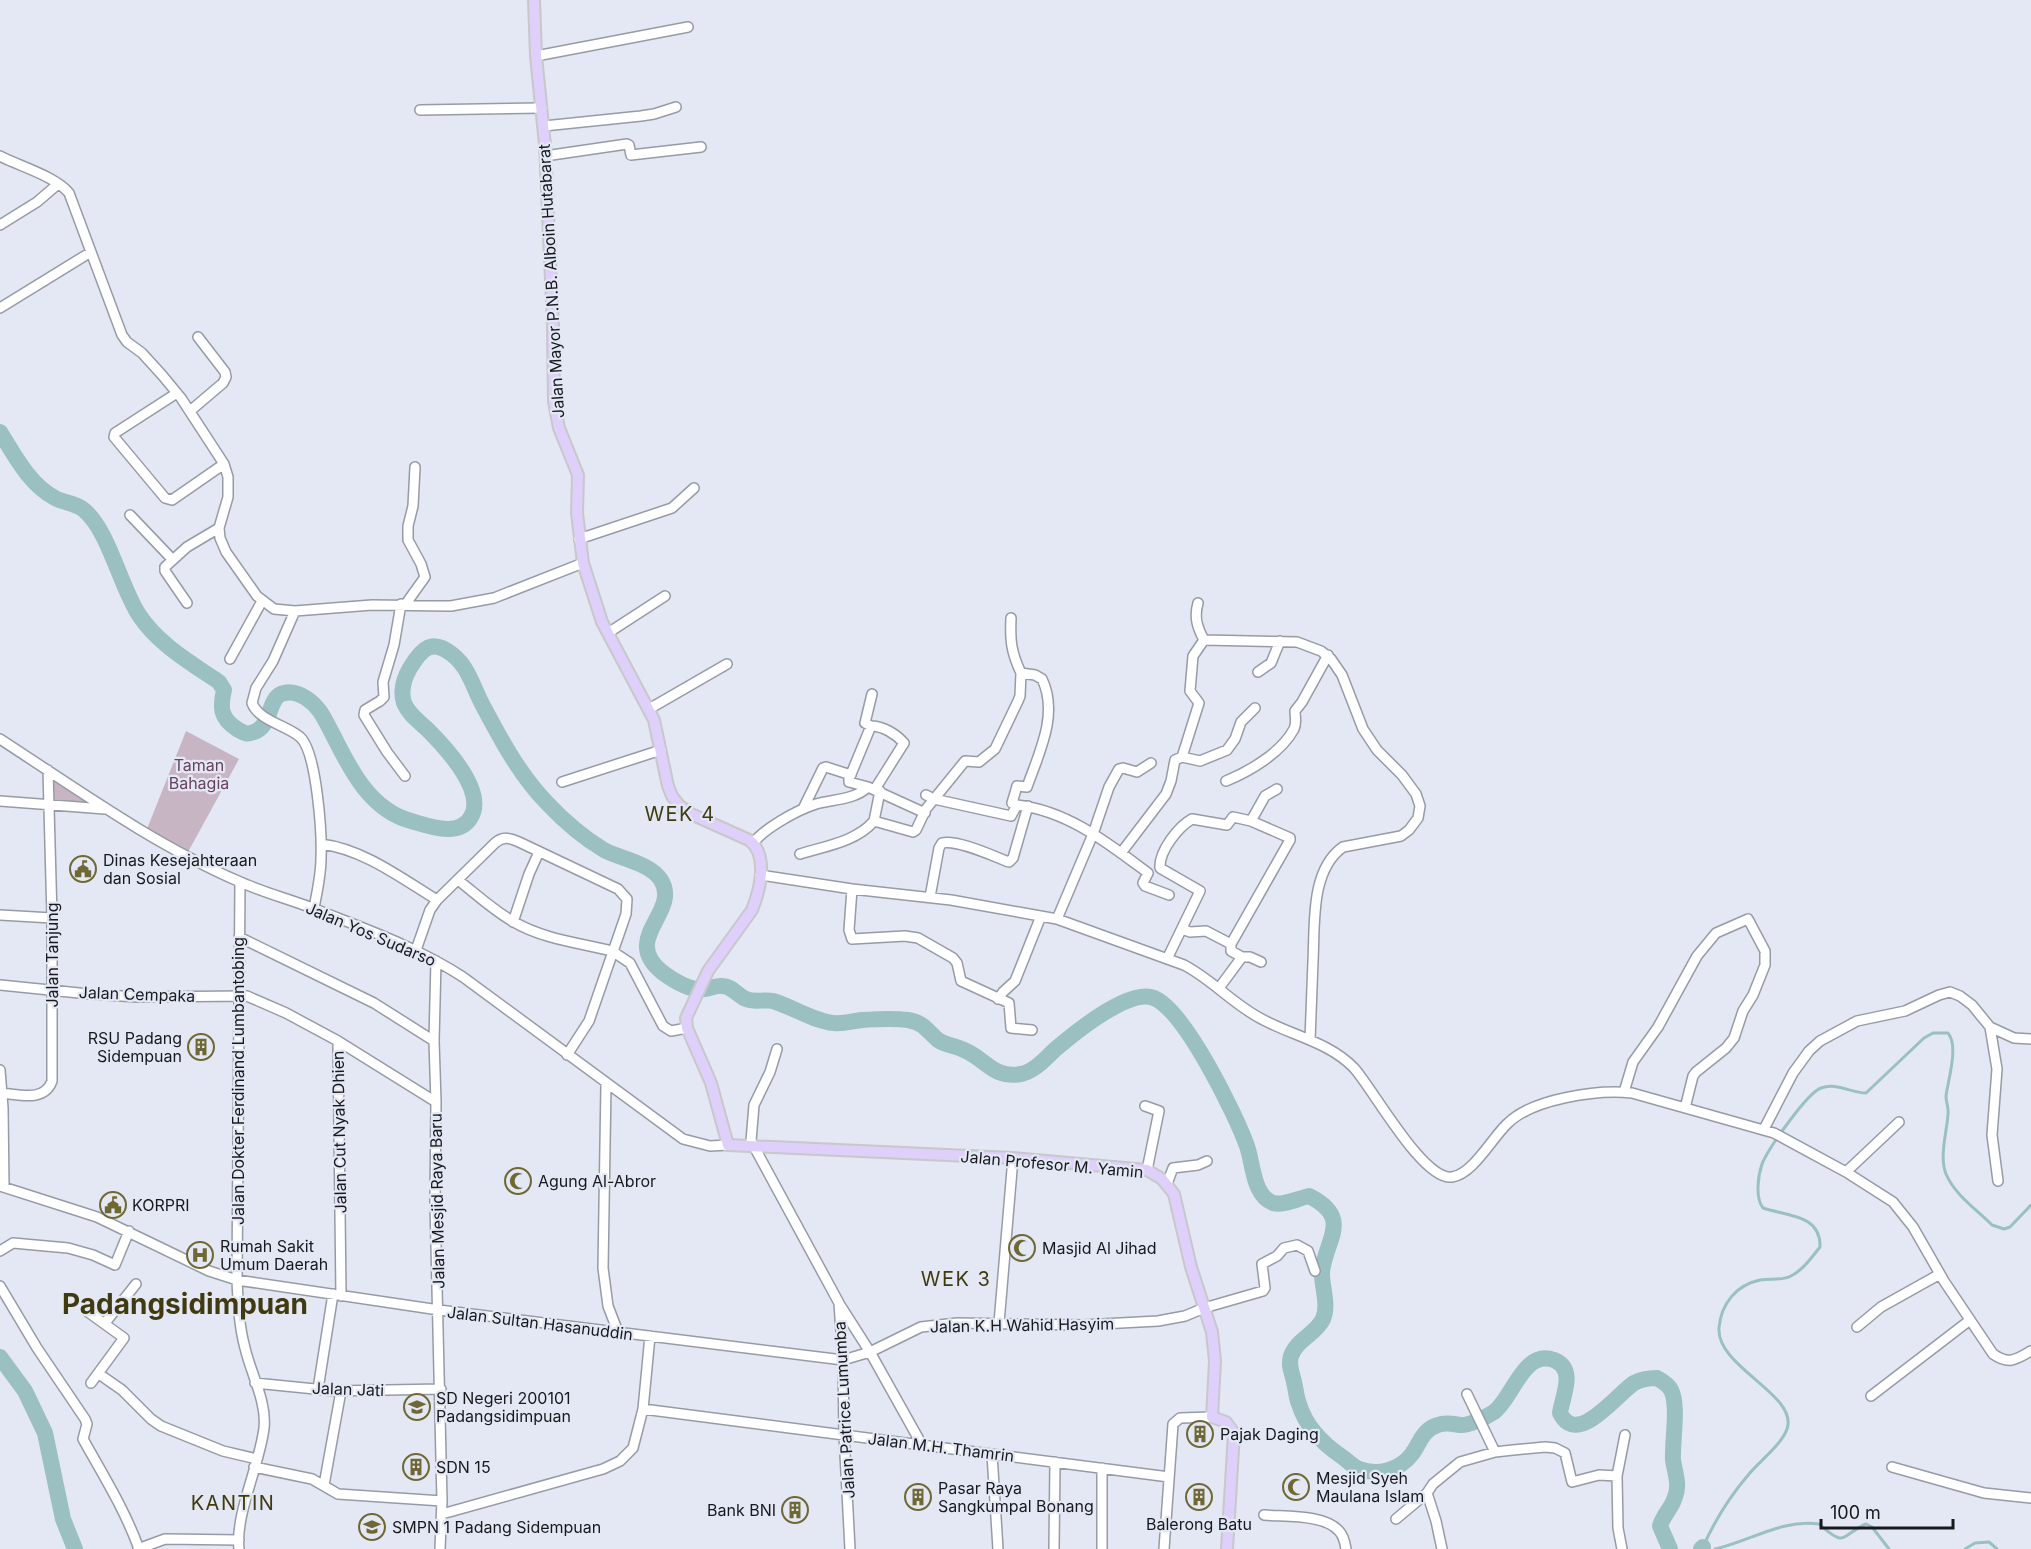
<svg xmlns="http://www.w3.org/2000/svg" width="2031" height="1549" viewBox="0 0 2031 1549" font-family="Inter,sans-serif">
<rect width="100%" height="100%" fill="#e3e8f4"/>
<path fill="#c8b5c4" d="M186 731 239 759 188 852 147 829Z
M50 773 103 807 51 803Z"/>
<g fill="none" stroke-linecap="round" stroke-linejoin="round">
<path stroke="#9ac0c2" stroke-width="3" d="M1707 1549 1703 1547C1714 1522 1731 1495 1749 1474 1760 1461 1782 1444 1787 1429 1799 1395 1716 1367 1719 1328 1721 1304 1736 1285 1760 1280 1770 1278 1782 1281 1791 1276 1803 1270 1812 1257 1820 1247 1821 1214 1786 1216 1763 1208 1755 1198 1758 1176 1762 1164 1768 1149 1807 1093 1821 1088 1836 1082 1851 1093 1866 1093L1924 1038 1933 1033H1948C1959 1046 1948 1080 1946 1096 1946 1103 1949 1108 1948 1114 1947 1132 1939 1156 1946 1174 1955 1195 1976 1209 1992 1225L2004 1229 2010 1227 2031 1205
M1715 1549C1751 1541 1781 1519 1819 1524 1847 1549 1840 1535 1866 1524L1872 1527 1889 1549
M1965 1549 1975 1543 1989 1542 1997 1549"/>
<path stroke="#9ac0c2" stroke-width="16" d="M0 432C15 456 29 484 55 498 64 503 76 503 84 510 109 531 120 586 139 615 158 644 191 663 219 682L224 690C220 707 220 718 237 729 244 733 246 735 254 732 271 726 268 703 279 695 288 690 298 693 306 698 320 707 325 720 333 735 350 769 370 810 411 821 429 826 459 838 471 817 486 791 446 748 428 730 419 721 409 715 404 703 400 690 404 678 410 668 422 648 432 638 453 655 468 667 473 686 481 702 500 738 519 774 547 803 563 820 584 838 604 850 621 859 650 863 661 880 681 912 620 938 662 972 674 981 690 991 704 989 710 989 716 985 722 986 732 986 737 995 746 999 755 1003 764 999 773 1001 793 1007 813 1021 834 1023 843 1024 853 1021 862 1020 876 1019 894 1018 908 1020 925 1023 927 1031 938 1040 947 1046 955 1045 964 1050 986 1059 993 1079 1021 1074 1036 1071 1047 1056 1058 1047 1077 1031 1130 988 1154 998 1185 1011 1235 1113 1247 1146 1253 1163 1253 1196 1273 1203 1283 1206 1299 1198 1309 1196 1355 1219 1323 1242 1322 1274 1322 1288 1329 1305 1323 1319 1316 1334 1297 1339 1291 1356 1288 1366 1292 1372 1294 1382 1296 1389 1296 1397 1299 1404 1306 1427 1322 1443 1341 1456 1347 1460 1352 1466 1359 1469 1378 1476 1400 1470 1412 1454 1420 1443 1423 1429 1438 1425 1445 1422 1453 1424 1460 1425 1469 1426 1486 1417 1494 1412 1513 1398 1523 1349 1554 1360 1577 1369 1562 1397 1560 1413 1577 1448 1616 1395 1634 1383 1641 1379 1649 1378 1657 1378 1662 1381 1668 1384 1671 1390 1679 1405 1672 1442 1673 1460 1675 1473 1680 1485 1675 1497 1672 1508 1663 1515 1660 1526L1670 1549
M0 1357 25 1391 45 1433 63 1519 75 1549
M1701 1549 1703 1547"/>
<defs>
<path id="minor" d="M536 56 688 27
M420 110 542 108
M544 126 641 116 654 114 676 107
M0 156C19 166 55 176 69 193L122 335 127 342 142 353 162 375 181 398 224 464 228 477V497L219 528 220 538 226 552 257 596 274 609 295 611 372 605 451 606 494 598 583 563
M545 156 627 144 629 145 631 155 701 147
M0 225 37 202 58 184
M0 308 91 252
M177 393 115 433 114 437 165 498 172 500 224 464
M190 411 223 383 226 377 225 372 198 337
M130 515 172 559
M579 539 672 508 694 488
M187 603 165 571V567L187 547 219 528
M1198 603C1194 617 1197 627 1204 640L1297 642 1321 651 1331 659 1342 675 1363 729 1377 750 1402 775 1416 794 1420 806 1418 818 1409 830 1401 836 1343 847C1310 870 1315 925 1313 961 1312 987 1311 1014 1310 1040
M401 604 394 645 383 682 384 697 380 701 365 710 364 715 387 752 405 776
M405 605 425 577 421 564 408 540V526L413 506 415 467
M295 611 273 661 256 688 252 703C259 721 286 725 300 737 317 752 322 835 321 858 321 875 317 892 314 908
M1011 618C1010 640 1011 652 1021 673L1035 675 1042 679C1059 714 1039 753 1027 787L1017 786 1012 803 1017 805
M608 633 665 596
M230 659 262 601
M1258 672 1271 663 1280 641
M649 709 727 664
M871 726 865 723 872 694
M0 739C77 789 153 844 238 881 262 892 289 899 315 909 365 929 417 947 463 977L683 1139 710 1146 728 1145
M1182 757 1199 703 1190 691 1193 656 1204 640
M1226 781C1250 771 1281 753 1294 729 1297 723 1295 717 1295 711L1302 702 1328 655
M562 782 661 750
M868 787 849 782V779L871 726C883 726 896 734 904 743L875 789
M926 795 934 799 1011 816 1017 805C1068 811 1108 843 1148 873L1143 883 1145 886 1169 895
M0 801 105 809
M803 809 823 768 826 767 851 775
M874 821 880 791
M753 843C765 828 797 810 816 804 834 799 854 800 868 787L925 813
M321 844C363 849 401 878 437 900
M1121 853 1166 794 1171 781 1175 760 1182 757 1200 761 1227 750 1235 739 1241 722 1255 708
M800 854C825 846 856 842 874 821L913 832 916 830 926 809 965 761 979 762 995 749 1018 701 1020 696 1021 673
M760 875 852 889 951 900 1057 919 1184 965C1211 979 1231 1002 1258 1017 1289 1035 1328 1041 1354 1068 1373 1089 1423 1181 1452 1177 1473 1174 1492 1138 1507 1124 1531 1099 1598 1089 1632 1093L1774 1133 1846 1172 1893 1202 1913 1227 1944 1281 1993 1354C2009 1365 2015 1360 2031 1351
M458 880C476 894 494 911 514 922 543 939 580 943 612 951L630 963 663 1026 671 1031 687 1028
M852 889 849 930 852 939 905 936 918 938 953 958 957 963 961 981 1009 1003 1011 1028 1032 1030
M930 897 939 848 942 843C957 839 993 856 1009 862L1013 858 1028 806
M0 915 52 918
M1057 919 1093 834 1109 787 1119 769 1123 768 1137 772 1151 763
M513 922 529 874 539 852
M1182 929 1190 932 1206 931 1231 944
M239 937 374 1003 434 1041
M416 950 430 910 437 900 495 843C503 836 510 838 519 842L618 889 627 899 626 914 589 1021 567 1055
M1242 957H1250L1261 962
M1167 959 1200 891 1160 868C1159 851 1178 827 1192 819L1227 825 1233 817 1251 821 1265 796 1277 789
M436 961 434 1041 436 1102 435 1202 442 1501 440 1549
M0 985 89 994 138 997 247 996 286 1013 338 1041 436 1102
M1219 988 1242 957 1231 951V944L1290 840V838L1251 821
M998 999 1003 992 1015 981 1041 916
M1990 1027 2014 1038 2031 1039
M338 1041 341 1296
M777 1049 770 1072 754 1105 751 1141 839 1303 843 1360 844 1435 850 1549
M0 1070 3 1108 4 1187
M606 1084 603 1268 608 1306 618 1332
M1624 1092 1633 1062 1658 1027 1697 956 1716 933 1748 919 1765 951V965L1753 995 1743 1011 1734 1038 1726 1048 1696 1072 1693 1076 1685 1108
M0 1093C18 1094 44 1103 52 1081V918L48 770
M1145 1106 1159 1111 1147 1170
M1764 1129 1793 1073 1809 1051 1820 1041 1857 1021 1905 1011 1939 995 1950 992 1960 996 1972 1005 1990 1027 1997 1069 1992 1135 1998 1181
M1846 1172 1899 1122
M1167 1184 1173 1168 1198 1165 1207 1161
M0 1186 97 1217 209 1271 237 1280 439 1310 843 1360 870 1352 921 1327 957 1323 1083 1325 1158 1321 1185 1316 1204 1308 1263 1291 1265 1288 1262 1264 1277 1256 1284 1248 1297 1245 1308 1251 1315 1271
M0 1251 13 1243 68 1248 93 1255 115 1265 129 1231
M0 1286 37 1348 85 1419 87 1424 83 1439C103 1475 125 1510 139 1549
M840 1305 870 1352 922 1445
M88 1312 124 1338 91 1383
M105 1323 136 1284
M999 1323 1013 1158
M1857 1327 1881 1307 1940 1274
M99 1374 122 1390 151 1419 161 1426 223 1451 257 1459
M255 1383 335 1391 441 1389
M318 1389 333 1294
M1467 1394 1495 1452
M1871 1396 1970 1320
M643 1409 1169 1477
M992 1454 998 1549
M254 1467 312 1479 338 1494 442 1501
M1892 1467 1984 1493 2031 1498
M1102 1468V1549
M324 1485 341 1391
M1427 1493 1436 1521 1442 1549
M442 1514 603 1469 620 1461 633 1448 643 1409 650 1336
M1264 1515C1285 1517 1324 1514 1339 1531 1344 1536 1345 1543 1346 1549
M1396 1519 1427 1493 1433 1484 1460 1462 1495 1452 1513 1450 1545 1447 1555 1448 1565 1453 1572 1482 1599 1475 1617 1476
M138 1549 165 1539 239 1540
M239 1549C235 1514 260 1464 264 1428 267 1402 251 1374 245 1348 239 1326 238 1303 237 1280L240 882
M1054 1549 1055 1462
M1164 1549 1173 1424 1180 1418 1212 1417
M1622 1549 1618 1528 1617 1476 1625 1435"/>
<path id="major" d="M534 0 536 56 545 145 553 325 554 402 559 428 578 475 577 513 583 563 602 622 654 720 668 786 672 796 679 805 691 814 749 840C769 855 760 890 752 910L708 971 686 1018 687 1028 711 1083 728 1145 1013 1158 1147 1170 1162 1179 1174 1194 1191 1267 1212 1332 1215 1361 1212 1417 1226 1422 1234 1433 1227 1549"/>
</defs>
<use href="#minor" stroke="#969ba5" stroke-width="12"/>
<use href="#major" stroke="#c7c8c9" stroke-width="14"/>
<use href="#minor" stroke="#fff" stroke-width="9"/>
<use href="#major" stroke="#dfcffb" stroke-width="10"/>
</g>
<defs>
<symbol id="civic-ring" viewBox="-11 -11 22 22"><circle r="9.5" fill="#e3e8f4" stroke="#6f6834" stroke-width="1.5"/><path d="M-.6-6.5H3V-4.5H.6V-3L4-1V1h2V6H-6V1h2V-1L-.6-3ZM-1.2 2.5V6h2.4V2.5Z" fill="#6f6834"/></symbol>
<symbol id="building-ring" viewBox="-11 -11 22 22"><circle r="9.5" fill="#e3e8f4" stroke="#6f6834" stroke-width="1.5"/><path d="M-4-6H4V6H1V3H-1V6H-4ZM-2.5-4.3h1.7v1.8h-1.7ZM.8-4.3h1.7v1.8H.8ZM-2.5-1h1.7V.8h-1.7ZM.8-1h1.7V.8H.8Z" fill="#6f6834"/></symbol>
<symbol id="mosque-ring" viewBox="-11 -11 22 22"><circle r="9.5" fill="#e3e8f4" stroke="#6f6834" stroke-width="1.5"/><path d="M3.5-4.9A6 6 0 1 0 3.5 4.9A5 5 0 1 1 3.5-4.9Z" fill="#6f6834"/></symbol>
<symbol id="hospital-ring" viewBox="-11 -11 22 22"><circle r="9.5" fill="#e3e8f4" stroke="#6f6834" stroke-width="1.5"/><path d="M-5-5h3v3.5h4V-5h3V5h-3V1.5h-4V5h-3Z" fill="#6f6834"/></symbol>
<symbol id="school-ring" viewBox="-11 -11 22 22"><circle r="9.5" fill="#e3e8f4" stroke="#6f6834" stroke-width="1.5"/><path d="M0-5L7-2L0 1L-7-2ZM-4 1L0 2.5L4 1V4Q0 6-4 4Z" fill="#6f6834"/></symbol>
</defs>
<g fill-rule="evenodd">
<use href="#civic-ring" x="68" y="854" width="30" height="30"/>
<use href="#building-ring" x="186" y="1032" width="30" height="30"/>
<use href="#mosque-ring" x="503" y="1166" width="30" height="30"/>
<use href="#civic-ring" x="98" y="1190" width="30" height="30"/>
<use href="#mosque-ring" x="1007" y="1233" width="30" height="30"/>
<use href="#hospital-ring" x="185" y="1240" width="30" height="30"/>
<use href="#school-ring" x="402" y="1392" width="30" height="30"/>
<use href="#building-ring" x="1185" y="1419" width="30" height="30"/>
<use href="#building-ring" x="401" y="1452" width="30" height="30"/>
<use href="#mosque-ring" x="1281" y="1472" width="30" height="30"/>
<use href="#building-ring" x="903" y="1482" width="30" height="30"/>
<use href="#building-ring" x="1184" y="1482" width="30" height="30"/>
<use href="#building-ring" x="780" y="1495" width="30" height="30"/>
<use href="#school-ring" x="357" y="1512" width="30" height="30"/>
</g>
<g text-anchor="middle" stroke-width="4.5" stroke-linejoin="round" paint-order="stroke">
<g font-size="16" fill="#17191d" stroke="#e3e8f4">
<text transform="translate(551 281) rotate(-93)" y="6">Jalan Mayor P.N.B. Alboin Hutabarat</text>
<text transform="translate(371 934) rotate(23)" y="6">Jalan Yos Sudarso</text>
<text transform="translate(52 955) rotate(-90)" y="6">Jalan Tanjung</text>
<text transform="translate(137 994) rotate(2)" y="6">Jalan Cempaka</text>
<text transform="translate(238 1081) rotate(-90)" y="6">Jalan Dokter Ferdinand Lumbantobing</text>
<text transform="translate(339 1132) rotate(-91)" y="6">Jalan Cut Nyak Dhien</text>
<text transform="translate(1052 1164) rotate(5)" y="6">Jalan Profesor M. Yamin</text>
<text transform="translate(437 1201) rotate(-91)" y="6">Jalan Mesjid Raya Baru</text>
<text transform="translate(540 1323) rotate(7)" y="6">Jalan Sultan Hasanuddin</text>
<text transform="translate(1022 1325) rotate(-1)" y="6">Jalan K.H Wahid Hasyim</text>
<text transform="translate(348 1389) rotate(2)" y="6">Jalan Jati</text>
<text transform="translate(844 1410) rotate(-93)" y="6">Jalan Patrice Lumumba</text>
<text transform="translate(941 1447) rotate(7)" y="6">Jalan M.H. Thamrin</text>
</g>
<g font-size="16" fill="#694262" stroke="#e3e8f4">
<text x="199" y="771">Taman<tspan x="199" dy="18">Bahagia</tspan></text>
</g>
<g font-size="16" fill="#17191d" stroke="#e3e8f4" text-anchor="start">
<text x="103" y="866">Dinas Kesejahteraan<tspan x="103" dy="18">dan Sosial</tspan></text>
<text x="182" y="1044" text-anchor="end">RSU Padang<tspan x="182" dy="18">Sidempuan</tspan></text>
<text x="538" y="1187">Agung Al-Abror</text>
<text x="132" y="1211">KORPRI</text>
<text x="220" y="1252">Rumah Sakit<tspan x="220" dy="18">Umum Daerah</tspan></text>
<text x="1042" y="1254">Masjid Al Jihad</text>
<text x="436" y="1404">SD Negeri 200101<tspan x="436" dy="18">Padangsidimpuan</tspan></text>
<text x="1220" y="1440">Pajak Daging</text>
<text x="436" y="1473">SDN 15</text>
<text x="1316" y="1484">Mesjid Syeh<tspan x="1316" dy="18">Maulana Islam</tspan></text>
<text x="938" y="1494">Pasar Raya<tspan x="938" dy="18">Sangkumpal Bonang</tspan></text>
<text x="776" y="1516" text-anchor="end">Bank BNI</text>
<text x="1199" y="1530" text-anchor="middle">Balerong Batu</text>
<text x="392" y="1533">SMPN 1 Padang Sidempuan</text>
</g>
<g font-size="20" letter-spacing="1.5" fill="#403a10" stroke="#e3e8f4">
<text x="680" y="821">WEK 4</text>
<text x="956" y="1286">WEK 3</text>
<text x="233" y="1510">KANTIN</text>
</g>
<g font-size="28" font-weight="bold" fill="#403a10" stroke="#e3e8f4">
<text x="185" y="1314">Padangsidimpuan</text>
</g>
</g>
<path d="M1821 1519v9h132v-9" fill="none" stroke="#17191d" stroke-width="3"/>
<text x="1830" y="1519" font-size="18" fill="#17191d" stroke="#e3e8f4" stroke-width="4.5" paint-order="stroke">100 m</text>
</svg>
